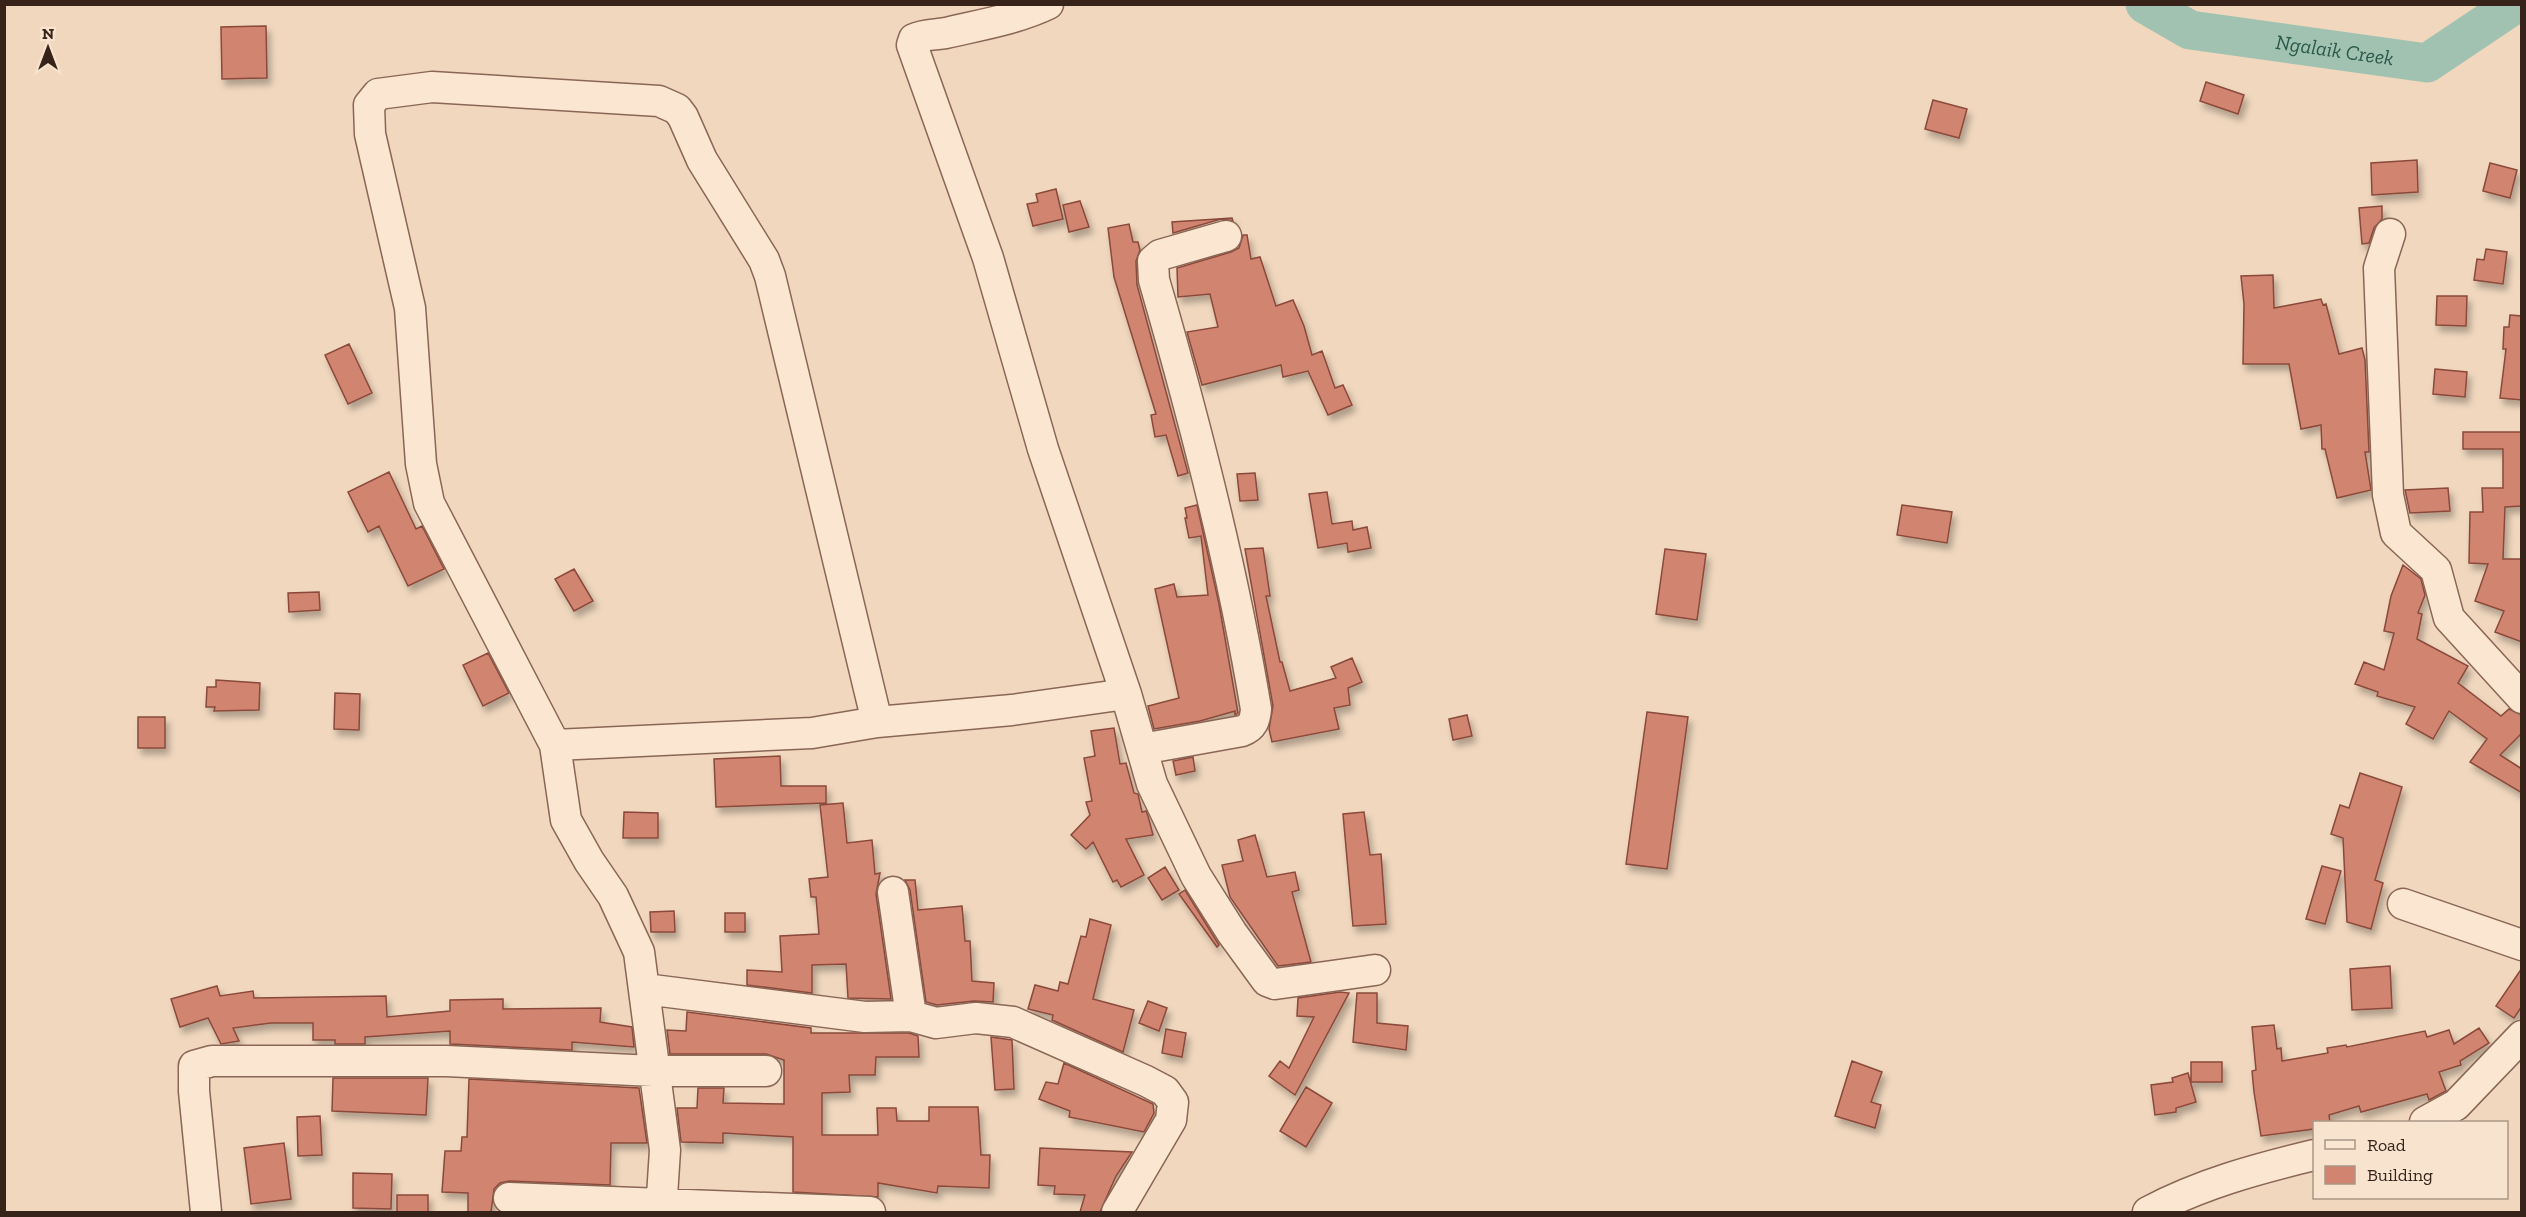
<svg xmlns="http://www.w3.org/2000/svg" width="2526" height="1217" viewBox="0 0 2526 1217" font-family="'Zilla Slab',serif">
<defs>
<filter id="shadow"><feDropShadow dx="3.5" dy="6" stdDeviation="3" flood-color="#0004"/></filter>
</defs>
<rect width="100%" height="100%" fill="#f0d7be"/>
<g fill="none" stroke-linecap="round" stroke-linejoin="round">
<path stroke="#a2c2b1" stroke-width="39" id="s1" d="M2145 4 2190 30 2427 63 2515 4"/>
</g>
<path fill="#d18571" stroke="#8b493a" stroke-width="1.5" filter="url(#shadow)" d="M266 26 267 78 222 79 221 27Z
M2206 82 2244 95 2238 114 2200 101Z
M1933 100 1967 109 1959 138 1925 129Z
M2417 160 2418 192 2372 195 2371 163Z
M2490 163 2517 170 2510 198 2483 191Z
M1056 189 1063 219 1033 226 1027 204 1038 202 1036 194Z
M1080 201 1089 227 1069 232 1063 205Z
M2382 206V219L2374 228 2369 243 2362 244 2359 208Z
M1232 218 1233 221 1221 219 1173 233 1172 222Z
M1129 224 1133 242H1138L1140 250 1136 261 1137 285 1188 473 1178 476 1166 435 1155 437 1151 415 1156 414 1114 277 1108 228Z
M1243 235H1247L1251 259 1260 257 1276 306 1293 300 1304 326 1312 355 1322 351 1335 388 1343 385 1352 405 1328 415 1308 371 1283 377 1281 365 1202 385 1187 332 1218 327 1210 294 1178 297 1177 268 1231 252 1239 248Z
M2486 249 2507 252 2503 284 2474 280 2477 259 2484 260Z
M2273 275 2274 308 2321 299 2323 305 2326 304 2339 354 2362 348 2365 360 2369 452H2365L2371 490 2337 498 2325 449H2322L2321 425 2301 429 2289 364H2243L2244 304 2241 276Z
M2437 296H2467L2466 326 2436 325Z
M2510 315 2522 316V400L2500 398 2506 349H2503L2504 327H2509Z
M349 344 372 393 348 404 325 355Z
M2435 369 2467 372 2465 397 2433 394Z
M2463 432H2522V506L2505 507 2503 559H2522V642L2495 632 2504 611 2475 601 2488 564 2469 563 2470 512H2483L2482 488H2503V449H2463Z
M389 472 416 529 422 526 444 569 408 586 379 526 368 532 348 492Z
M1255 473 1258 500 1240 501 1237 474Z
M2448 488 2450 511 2410 513 2405 490Z
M1327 492 1332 524 1352 521 1353 530 1367 527 1371 548 1348 552 1347 543 1318 548 1309 494Z
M1197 505 1219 604 1238 713 1235 715V711L1200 721 1154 729 1148 706 1179 698 1155 589 1174 584 1177 597 1208 595 1201 536 1189 538 1185 518H1187L1185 508Z
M1902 505 1952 512 1947 543 1897 535Z
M1263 548 1270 596H1266L1280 662H1282L1290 691 1336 678 1331 667 1352 658 1362 682 1348 688 1350 705 1334 708 1339 729 1272 742 1269 729 1273 706 1245 549Z
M1665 549 1706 554 1697 620 1656 614Z
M2403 565 2421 579 2425 595 2418 613 2422 614 2417 639 2468 666 2458 683 2501 716 2509 709 2522 715V733L2500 755 2522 769V793L2470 762 2487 739 2449 711 2433 739 2406 724 2415 707 2377 696 2378 692 2355 684 2364 662 2384 670 2394 633 2384 631 2391 596Z
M574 569 593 601 574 611 555 579Z
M319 592 320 610 289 612 288 593Z
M488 653 509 693 483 706 463 665Z
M216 680 260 683 259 710 214 711 215 707H206L207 687H216Z
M335 693 360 694 359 730 334 729Z
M1647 712 1688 717 1667 869 1626 864Z
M1467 715 1472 736 1453 740 1449 719Z
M138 717H165V748H138Z
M1114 728 1120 764 1126 763 1134 793 1138 794 1142 812 1146 811 1148 816 1153 835 1126 839 1144 875 1121 887 1117 880 1113 882 1093 842 1086 849 1071 835 1090 815 1086 802 1092 801 1084 758 1095 756 1091 731Z
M780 756 781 786H826V803L716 807 714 759Z
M1193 757 1195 771 1176 775 1173 761Z
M2360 773 2402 787 2375 880 2383 883 2371 929 2347 922 2343 838 2331 834 2340 805 2349 808Z
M843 803 847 843 872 840 875 874 880 873 876 894 891 999 848 998 846 964 812 965V993L747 985V970L782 972 780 936 819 934 816 897H811L809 879 828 877 820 805Z
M624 812 658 813V838H623Z
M1364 812 1370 855 1381 854 1386 924 1353 926 1343 814Z
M1255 835 1267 877 1295 872 1299 890 1292 892 1311 962 1278 966 1230 897 1222 865 1243 861 1238 840Z
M2322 866 2341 871 2325 924 2306 919Z
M1165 867 1179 890 1162 900 1148 878Z
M905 880H915L918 910 962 906 965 941H970L972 981 994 983 993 1002 974 1001 937 1005 926 1002 910 890Z
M1185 890 1219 945 1217 947 1179 894Z
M674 911 675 932H651L650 912Z
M725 913H745V932H725Z
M1090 919 1111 925 1093 999 1134 1010 1123 1052 1052 1020 1053 1015 1028 1009 1035 985 1058 991 1060 982 1068 984 1081 936 1086 937Z
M2390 966 2392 1008 2352 1010 2350 969Z
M2522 968V1006L2514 1018 2496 1006Z
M217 986 220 996 253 991 254 998 386 996 387 1017 450 1011V1000L503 999V1009L601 1008 600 1022 632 1027 634 1047 572 1042V1050L450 1044V1031L365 1037V1044H335V1040H313V1023H271L233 1028 239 1041 221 1044 208 1018 180 1027 171 999Z
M1340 992 1349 993 1295 1095 1269 1076 1280 1061 1289 1068 1314 1017 1297 1016 1298 998Z
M1357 993H1377V1023L1408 1026 1406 1050 1353 1042Z
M1148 1001 1167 1008 1159 1031 1139 1023Z
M687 1012 811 1028V1033H909L918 1036 919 1057H876L875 1075H849L850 1092 822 1093V1135H878L877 1108H896L897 1121H929V1107H978L981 1155H990L989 1188 938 1186 937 1193 878 1183V1197L793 1192V1137L723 1133V1143L681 1142 677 1108H697L698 1088H724L723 1103 784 1104V1060L766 1054H670L667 1030 686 1031Z
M2274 1025 2277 1049 2281 1048 2282 1061 2328 1053 2327 1048 2346 1045 2347 1047 2425 1031 2427 1037 2449 1030 2454 1044 2479 1028 2489 1043 2460 1061 2461 1065 2439 1072 2446 1091 2429 1100 2427 1094 2361 1112 2359 1106 2329 1115 2330 1122H2314V1129L2261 1136 2254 1092 2252 1071 2256 1070 2252 1027Z
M1166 1029 1186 1033 1182 1057 1162 1053Z
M991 1037 1012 1040 1014 1089 995 1090Z
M1852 1061 1882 1072 1871 1102 1881 1105 1875 1128 1835 1116Z
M2191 1062H2222V1082H2191Z
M1064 1063 1153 1104 1154 1113 1144 1132 1069 1117 1070 1111 1039 1099 1046 1082 1058 1084Z
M2188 1073 2196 1102 2176 1108V1112L2155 1115 2151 1085 2173 1082 2172 1078Z
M333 1078H428L426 1115 332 1111Z
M469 1079 639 1088 647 1143H611L610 1185 509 1181 500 1183 494 1189 491 1212H468V1193L442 1192 445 1151H461L462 1137H467Z
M1306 1087 1332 1103 1306 1147 1280 1131Z
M320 1116 322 1155 298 1156 297 1117Z
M284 1143 291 1199 251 1204 244 1148Z
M1040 1148 1132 1152 1116 1176 1100 1212H1080L1085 1195 1054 1194 1055 1186 1038 1185Z
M353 1173 392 1174 391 1209 353 1208Z
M397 1195H428V1212H397Z"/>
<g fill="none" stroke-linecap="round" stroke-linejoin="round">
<defs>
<path id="minor" d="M1048 4C1017 19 980 25 946 33 935 35 924 34 914 39L912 45 988 258 1043 449 1126 694 1152 784 1196 876 1232 933 1267 981 1275 984 1375 970
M2390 234 2379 268 2388 495 2396 533 2436 570 2449 618 2522 698
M555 745 812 733 877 722 1012 710 1126 694
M1142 749 1242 731C1253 727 1255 720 1256 709 1232 564 1195 421 1154 280L1153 261 1160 255 1226 236
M893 892 911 1016
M2403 904 2522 945
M645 989 865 1017 911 1016 936 1023 976 1018 1013 1022 1146 1081 1165 1091 1173 1102 1171 1120 1117 1212
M2425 1122 2456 1105 2522 1036
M509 1198 870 1212
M206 1212 194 1091V1066L212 1061H446L653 1071H766
M661 1212 665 1150 639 952 613 896 589 861 566 820 555 745 429 503 421 464 410 308 370 134 369 105 378 94 432 87 659 101 677 109 683 117 702 160 764 260 770 276 877 722
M2148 1212C2201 1184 2256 1169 2314 1155"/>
</defs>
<use href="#minor" stroke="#8a6656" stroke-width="33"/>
<use href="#minor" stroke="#fbe6d2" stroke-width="30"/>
</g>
<g text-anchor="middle" stroke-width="4.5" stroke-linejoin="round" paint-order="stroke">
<g font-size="21" font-style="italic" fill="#29594c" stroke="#f7e3ce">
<text dy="7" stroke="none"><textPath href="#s1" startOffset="198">Ngalaik Creek</textPath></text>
</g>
</g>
<rect width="2526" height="1217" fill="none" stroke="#38231b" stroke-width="12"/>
<rect x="2313" y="1121" width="195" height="78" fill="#f7e3ce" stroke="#ab9686" stroke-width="1.5"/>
<rect x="2325" y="1140" width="30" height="9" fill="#fbe6d2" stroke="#ab9686" stroke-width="1.5"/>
<text x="2367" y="1151" font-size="18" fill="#38231b">Road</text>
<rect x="2325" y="1166" width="30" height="18" fill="#d18571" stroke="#ab9686" stroke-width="1.5"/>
<text x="2367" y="1181" font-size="18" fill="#38231b">Building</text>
<g transform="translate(48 48)" stroke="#f7e3ce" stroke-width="4.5" paint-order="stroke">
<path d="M0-4.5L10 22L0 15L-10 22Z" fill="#38231b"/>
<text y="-9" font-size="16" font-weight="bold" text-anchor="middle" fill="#38231b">N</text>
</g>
</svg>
